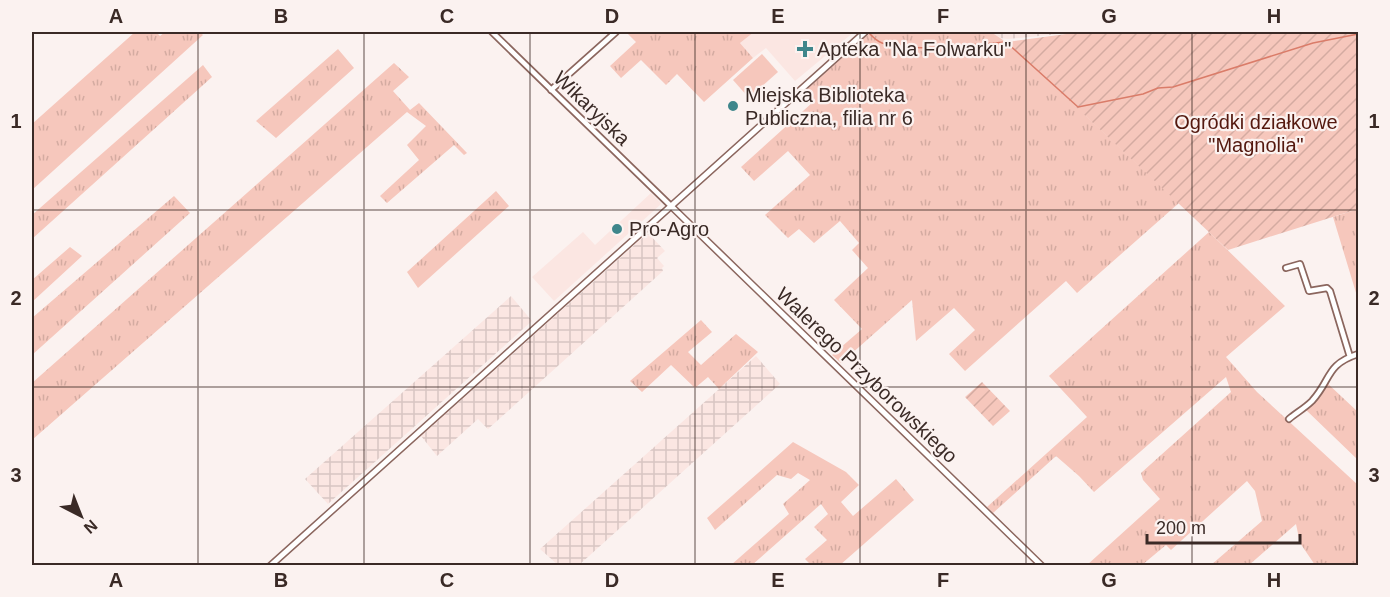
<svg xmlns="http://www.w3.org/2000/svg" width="1390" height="597" viewBox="0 0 1390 597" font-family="Helvetica,sans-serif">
<defs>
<pattern id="industrial-grid" width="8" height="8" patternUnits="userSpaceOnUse" patternTransform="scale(1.5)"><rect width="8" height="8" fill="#fbe6e2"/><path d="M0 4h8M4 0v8" fill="none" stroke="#d8c5c2"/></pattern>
<pattern id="grass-tufts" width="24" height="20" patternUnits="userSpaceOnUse" patternTransform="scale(1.5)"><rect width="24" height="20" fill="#f6c7bc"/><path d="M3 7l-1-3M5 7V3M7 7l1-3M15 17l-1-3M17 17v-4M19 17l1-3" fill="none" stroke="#d4aba1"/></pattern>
<pattern id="garden-furrows" width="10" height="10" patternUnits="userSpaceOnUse" patternTransform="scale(1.5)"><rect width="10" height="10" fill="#f6c7bc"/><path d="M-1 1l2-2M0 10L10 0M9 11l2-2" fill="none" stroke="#d4aba1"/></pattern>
</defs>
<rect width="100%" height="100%" fill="#fbf2f0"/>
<path fill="#fbe6e2" d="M754 32H854L795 81 766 48 753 58 740 43Z
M651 193 661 203 660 205 554 301 532 277 583 232 595 245Z"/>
<path fill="url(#industrial-grid)" d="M991 32H1081L1008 39 1000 38Z
M648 233 665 251 657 258 664 266 662 268 663 271 488 429 478 419 437 456 421 436Z
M511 296 532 321 328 504 305 479Z
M756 356 780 384 579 565H558L540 549Z"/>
<path fill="url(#grass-tufts)" d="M135 32H156L160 36 165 32H200L203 35 32 190V124Z
M626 32H754L740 43 753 58 704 102 677 74 666 85 641 60 621 78 610 66 636 42Z
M871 32H991L1006 42 1078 107 1086 116 1179 203 1077 293 1066 281 965 371 949 354 975 330 954 308 916 341 912 300 841 363 832 355 862 329 834 300 868 268 852 250 859 243 840 221 814 243 799 229 788 238 765 215 810 175 788 151 754 181 741 167 813 102 805 91Z
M338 49 354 68 276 138 256 121Z
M394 63 409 77 393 91 410 110 419 103 467 153 464 155 454 145 387 203 380 196 419 160 407 145 426 126 407 112 32 440V383Z
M203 65 212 77 32 239V215Z
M496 191 509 206 418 288 407 272Z
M174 196 190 213 32 355V318Z
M1358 209V296H1357L1333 217Z
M1209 232 1285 306 1226 357 1257 392 1358 485V565H1315L1300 543 1296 524 1249 565H1211L1262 521 1255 491 1247 481 1171 550 1166 545 1142 565H1087L1160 499 1143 480 1141 473 1231 392 1226 377 1094 492 1079 476 1056 456 993 513 987 507 1087 417 1049 376Z
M70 247 82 256 32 302V280Z
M701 320 712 332 688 352 701 365 736 334 758 352 719 389 708 377 695 388 671 365 642 392 630 381Z
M1326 382 1358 412V460L1305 409C1316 402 1320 393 1326 382Z
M793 442 846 472 859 485 841 502 853 516 896 479 914 500 840 565H811L805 559 827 540 814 527 828 514 821 504 752 565H731L789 514 783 504 810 480 798 473 791 479 777 475 715 530 707 518Z"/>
<path fill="url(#garden-furrows)" d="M1081 32H1358V209L1228 250 1007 42Z
M982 382 1010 411 993 426 965 397Z"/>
<path fill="#f6c7bc" d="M762 54 778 72 749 98 733 80Z"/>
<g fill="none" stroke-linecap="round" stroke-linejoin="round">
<path stroke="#da7c69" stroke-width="1.5" d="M868 32C872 36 876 41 882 43 910 53 975 44 1006 42L1078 107 1143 94 1158 88 1173 87 1313 43 1358 34"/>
<defs>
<path id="minor" d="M492 32 671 206
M551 90 616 32
M1286 268 1300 264 1309 291 1327 288 1330 291 1350 357
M1289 419C1296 413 1305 408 1312 401 1332 379 1325 365 1358 354"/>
<path id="tertiary" d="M671 206 1042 566
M270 566 865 32"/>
</defs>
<use href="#minor" stroke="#8b665e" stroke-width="8"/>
<use href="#tertiary" stroke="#8b665e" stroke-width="8"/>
<use href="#minor" stroke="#fff" stroke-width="4.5"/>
<use href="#tertiary" stroke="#fff" stroke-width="5"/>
</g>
<path fill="none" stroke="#3a2a26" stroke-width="1.5" stroke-opacity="0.55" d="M198 32V566M364 32V566M530 32V566M695 32V566M860 32V566M1026 32V566M1192 32V566M32 210H1358M32 387H1358"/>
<g fill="#3e868b" stroke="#fbf2f0" stroke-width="2">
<path d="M802 40h6v6h6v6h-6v6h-6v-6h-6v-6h6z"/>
<circle cx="733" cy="106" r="6"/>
<circle cx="617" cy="229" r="6"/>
</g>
<g text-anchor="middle" stroke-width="4.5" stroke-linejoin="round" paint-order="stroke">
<g font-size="20" fill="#3a2a26" stroke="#fbf2f0" text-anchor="start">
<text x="817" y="56">Apteka "Na Folwarku"</text>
<text x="745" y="102">Miejska Biblioteka<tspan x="745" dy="23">Publiczna, filia nr 6</tspan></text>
<text x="629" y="236">Pro-Agro</text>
</g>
<g font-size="20" fill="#3a2a26" stroke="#fbf2f0">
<text transform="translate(592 108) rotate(44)" y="7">Wikaryjska</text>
<text transform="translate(867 375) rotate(44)" y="7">Walerego Przyborowskiego</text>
</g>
<g font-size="20" fill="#54180e" stroke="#fbf2f0">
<text x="1256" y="129">Ogródki działkowe<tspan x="1256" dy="23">"Magnolia"</tspan></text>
</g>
</g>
<rect width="1390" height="597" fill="none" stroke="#fbf2f0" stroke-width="66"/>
<g transform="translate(81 516) rotate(138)" stroke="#fbf2f0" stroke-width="4.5" paint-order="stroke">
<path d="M0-4.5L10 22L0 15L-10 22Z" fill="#3a2a26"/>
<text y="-9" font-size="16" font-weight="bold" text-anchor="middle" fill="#3a2a26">N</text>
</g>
<path d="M1147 534v9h153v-9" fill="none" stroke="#3a2a26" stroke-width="3"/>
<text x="1156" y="534" font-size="18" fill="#3a2a26" stroke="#fbf2f0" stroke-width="4.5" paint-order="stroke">200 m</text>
<rect x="33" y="33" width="1324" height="531" fill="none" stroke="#3a2a26" stroke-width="2"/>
<g font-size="20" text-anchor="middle" font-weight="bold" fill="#3a2a26">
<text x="116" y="23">A</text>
<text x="281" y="23">B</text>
<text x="447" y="23">C</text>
<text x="612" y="23">D</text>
<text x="778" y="23">E</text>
<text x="943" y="23">F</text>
<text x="1109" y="23">G</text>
<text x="1274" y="23">H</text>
<text x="16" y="128">1</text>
<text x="1374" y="128">1</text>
<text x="16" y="305">2</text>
<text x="1374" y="305">2</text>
<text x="16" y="482">3</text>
<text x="1374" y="482">3</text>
<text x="116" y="587">A</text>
<text x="281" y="587">B</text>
<text x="447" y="587">C</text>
<text x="612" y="587">D</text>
<text x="778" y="587">E</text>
<text x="943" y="587">F</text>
<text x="1109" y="587">G</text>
<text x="1274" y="587">H</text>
</g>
</svg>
